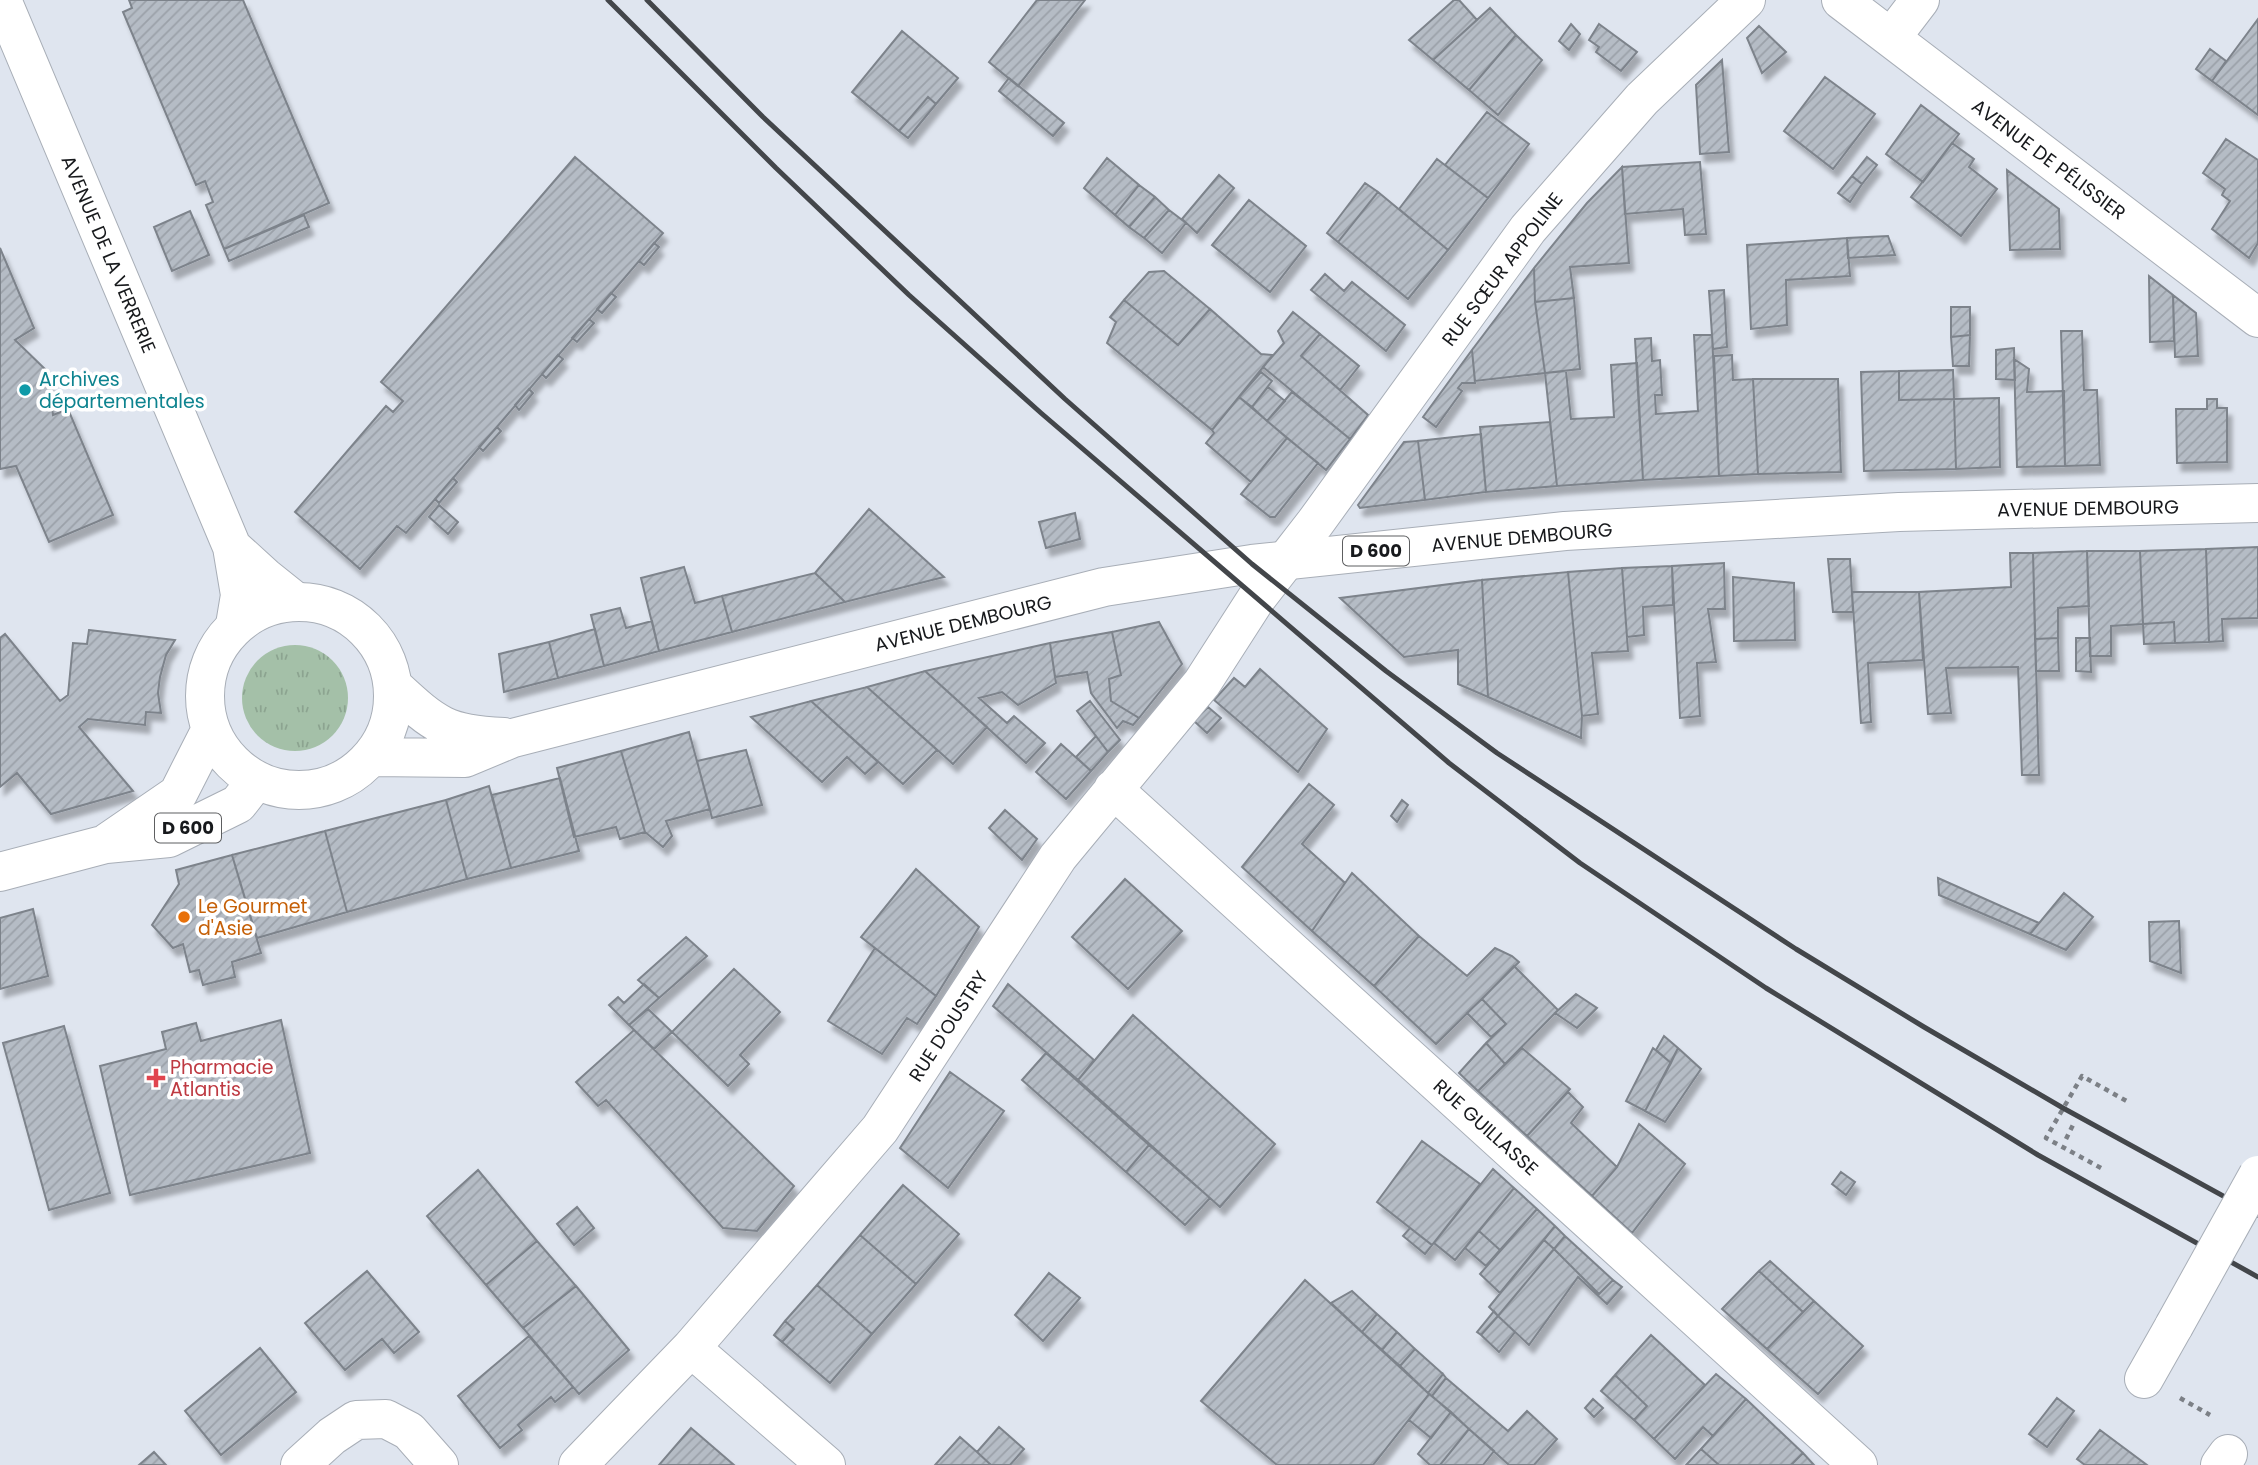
<svg xmlns="http://www.w3.org/2000/svg" width="2258" height="1465" viewBox="0 0 2258 1465" font-family="Poppins,sans-serif">
<defs>
<pattern id="grass-tufts" width="24" height="20" patternUnits="userSpaceOnUse" patternTransform="scale(1.75)"><rect width="24" height="20" fill="#a4c0a8"/><path d="M3 7l-1-3M5 7V3M7 7l1-3M15 17l-1-3M17 17v-4M19 17l1-3" fill="none" stroke="#8ca490"/></pattern>
<pattern id="building-hatch" width="6" height="6" patternUnits="userSpaceOnUse" patternTransform="scale(1.75)"><rect width="6" height="6" fill="#b5bcc5"/><path d="M-1 1l2-2M0 6l6-6M5 7l2-2" fill="none" stroke="#9ba1a9"/></pattern>
<filter id="shadow"><feDropShadow dx="4.5" dy="8" stdDeviation="2" flood-color="#0004"/></filter>
</defs>
<rect width="100%" height="100%" fill="#dfe5ef"/>
<path fill="url(#grass-tufts)" d="M242 698a53 53 0 1 1 106 0a53 53 0 1 1-106 0Z"/>
<path fill="url(#building-hatch)" stroke="#7d838b" stroke-width="2" filter="url(#shadow)" d="M129 0H243L329 203 224 249 206 205 213 202 205 181 196 185 123 12 132 8Z
M1037 0H1085L1018 86 989 62Z
M1454 0H1459L1477 20 1433 60 1409 40Z
M1490 8 1516 35 1469 90 1433 60Z
M2258 19V115L2212 81Z
M1571 24 1580 34 1569 50 1559 41Z
M1599 24 1637 52 1621 71 1596 52 1599 47 1589 40Z
M1759 26 1786 52 1762 73 1747 38Z
M902 31 958 78 936 104 928 97 899 131 852 92Z
M1516 35 1542 60 1498 115 1469 90Z
M2210 49 2226 61 2212 81 2196 69Z
M1722 60 1729 152 1700 154 1696 85Z
M1825 77 1875 114 1833 169 1784 131Z
M1009 78 1064 123 1053 136 999 91Z
M928 97 936 104 908 138 899 131Z
M1921 105 1959 134 1923 182 1886 154Z
M1487 112 1529 144 1488 198 1445 165Z
M2226 139 2258 160V243L2249 258 2212 229 2230 201 2222 195 2225 189 2203 173Z
M1952 143 1974 159 1969 167 1997 189 1961 236 1911 197Z
M575 157 663 233 406 533 397 526 360 569 295 512 386 406 393 412 403 401 381 382Z
M1867 157 1877 165 1862 184 1852 176Z
M1107 158 1139 185 1115 215 1084 188Z
M1437 159 1488 198 1448 250 1399 209Z
M1700 162 1706 234 1685 235 1683 209 1625 214 1622 167Z
M1622 167 1629 263 1570 267 1574 298 1535 302 1534 268 1587 203Z
M2007 170 2059 209 2060 249 2010 250Z
M1219 175 1234 188 1197 233 1182 219Z
M1852 176 1862 184 1850 202 1838 193Z
M1365 183 1378 192 1338 242 1327 233Z
M1139 185 1155 197 1129 227 1115 215Z
M1378 192 1448 250 1408 299 1338 242Z
M1155 197 1169 210 1144 238 1129 227Z
M1249 200 1306 246 1270 292 1212 245Z
M1169 210 1186 223 1162 253 1144 238Z
M190 211 209 255 172 271 154 227Z
M304 215 309 227 229 261 224 249Z
M1888 236 1895 255 1848 258 1847 238Z
M1847 238 1850 276 1786 280 1787 325 1751 329 1747 245Z
M654 243 659 247 644 265 639 261Z
M0 248 34 328 15 340 47 371 53 415 68 409 113 515 49 542 16 466 0 469Z
M1534 268 1535 302 1545 373 1475 381 1472 350Z
M1164 271 1210 309 1178 345 1124 300 1149 272Z
M1325 274 1344 291 1352 282 1405 325 1386 351 1311 290Z
M2149 276 2173 295 2174 341 2150 342Z
M1724 290 1727 347 1713 349 1709 291Z
M611 293 616 297 602 313 597 309Z
M2173 295 2196 313 2198 356 2175 357Z
M1574 298 1580 369 1545 373 1535 302Z
M1124 300 1178 345 1210 309 1261 354 1273 355 1212 430 1107 343 1116 322 1110 317Z
M1951 307H1970V335L1951 337Z
M1293 312 1320 334 1301 356 1368 415 1350 439 1263 367 1284 343 1278 331Z
M589 319 594 323 577 342 572 338Z
M2061 331H2082L2084 390H2097L2100 465 2065 466Z
M1320 334 1359 366 1340 390 1301 356Z
M1694 335H1712L1719 476 1643 480 1635 339 1651 338 1652 361 1660 360 1662 395H1655L1656 414 1698 411Z
M1970 335 1969 366H1953L1951 337Z
M2014 348 2015 380 1996 379V350Z
M1472 350 1475 383H1462L1458 388 1462 391 1436 427 1423 417Z
M558 355 563 359 546 378 542 374Z
M1732 355 1733 380 1753 379 1758 474 1719 476 1714 356Z
M2014 359 2029 369 2027 392 2064 391 2065 466 2017 467Z
M1637 363 1643 480 1557 486 1545 373 1566 371 1571 419 1614 417 1611 365Z
M1953 370 1954 399 1899 400V371Z
M1899 371V400L1954 399 1956 469 1864 471 1861 372Z
M1261 372 1272 381 1252 407 1239 397Z
M1753 379H1838L1841 472 1758 474Z
M1268 387 1285 401 1267 421 1252 407Z
M529 389 533 393 519 410 515 405Z
M1292 392 1350 439 1326 470 1267 421Z
M1239 397 1287 438 1251 482 1206 443 1214 433 1212 430Z
M1999 398 2000 467 1956 469 1954 399Z
M2207 399H2217V408H2227V462L2177 463 2176 409H2207Z
M1550 422 1557 486 1486 492 1480 427Z
M497 427 501 431 483 451 479 447Z
M1481 434 1486 492 1425 500 1418 441Z
M1287 438 1318 463 1275 517H1270L1241 494Z
M1418 441 1425 500 1360 508 1358 505 1404 442Z
M453 478 457 482 439 503 435 499Z
M439 505 458 522 448 534 429 517Z
M869 509 944 577 845 602 815 573Z
M1075 513 1080 539 1046 548 1039 522Z
M2258 547V618L2222 619 2223 641 2209 642 2206 549Z
M2206 549 2209 642 2175 643 2174 622 2143 624 2140 551Z
M2087 551H2140L2143 624 2111 626V656H2090Z
M2087 551 2089 606 2058 608V638L2035 639 2033 553Z
M2010 553H2033L2039 775H2022L2018 667 1946 668 1951 713 1928 714 1919 592 2011 587Z
M1828 559H1850L1853 612H1833Z
M1724 563 1725 609H1708L1716 662 1697 663 1700 716 1680 718 1672 566Z
M1672 566 1673 605 1643 607 1644 635 1627 637 1622 568Z
M684 567 695 603 722 596 732 632 659 651 641 578Z
M1622 568 1628 651 1592 653 1598 714 1582 716 1568 572Z
M1568 572 1582 716 1581 738 1488 697 1482 580Z
M815 573 845 602 732 632 722 596Z
M1733 577 1794 583 1795 640 1734 641Z
M1482 580 1488 697 1458 684V650L1404 657 1340 598Z
M1852 592H1919L1923 660 1868 663 1871 722 1861 723Z
M620 608 626 628 652 621 659 651 604 666 591 615Z
M1159 622 1182 664 1139 718 1111 701 1109 679 1121 675 1112 632Z
M2174 622 2175 643 2144 644 2143 624Z
M595 629 604 666 558 678 549 642Z
M89 630 175 640 166 655 160 677 158 693 161 713 146 712 145 725 88 719 79 727 133 791 51 814 17 773 0 787V638L5 634 60 701 68 695 73 643 87 644Z
M1112 632 1121 675 1109 679 1111 701 1139 718 1133 725 1123 721 1117 728 1091 693 1087 672 1055 677 1050 643Z
M2058 638 2059 671H2036L2035 639Z
M2076 638H2090L2091 672 2076 671Z
M549 642 558 678 504 692 499 654Z
M1050 643 1056 683 1018 705 1002 692 979 698 1007 723 1014 716 1045 743 1026 763 925 671Z
M1260 669 1327 729 1298 772 1214 700 1234 678 1245 687Z
M925 671 987 727 953 764 867 687Z
M867 687 937 750 903 784 811 701Z
M811 701 878 762 865 774 847 757 822 782 751 717Z
M1090 701 1120 740 1108 752 1077 711Z
M1208 707 1221 718 1207 733 1194 721Z
M689 732 710 809 666 821 672 836 663 847 645 832 621 751Z
M1096 736 1108 752 1091 771 1076 757Z
M1061 744 1091 771 1066 799 1036 772Z
M746 750 762 805 712 818 697 761Z
M621 751 645 832 620 839 616 827 574 837 557 768Z
M560 778 579 851 511 868 492 795Z
M1309 784 1334 805 1302 844 1345 883 1312 931 1242 867Z
M489 786 511 868 467 879 446 800Z
M446 800 467 879 347 912 325 831Z
M1402 800 1408 805 1397 822 1391 816Z
M1005 810 1037 839 1022 860 989 828Z
M325 831 347 912 257 938 232 855Z
M232 855 261 953 232 962 235 977 203 985 199 970 190 972 183 944 173 948 152 925 179 884 176 870Z
M916 869 979 927 936 996 861 937Z
M1352 873 1419 936 1374 986 1312 931Z
M1938 878 2039 923 2030 934 1939 895Z
M1125 879 1182 931 1128 989 1072 937Z
M2064 893 2093 917 2066 950 2030 934Z
M33 909 48 976 0 989V918Z
M2179 921 2181 973 2150 961 2149 922Z
M1419 936 1467 976 1495 948 1512 956 1519 962 1436 1044 1374 986Z
M686 937 707 956 659 998 638 980Z
M875 948 936 996 917 1024 907 1018 882 1054 828 1021Z
M1514 966 1558 1010 1505 1064 1486 1043 1506 1024 1482 999Z
M734 969 780 1012 740 1055 749 1064 728 1086 672 1032Z
M644 984 659 998 629 1025 609 1005 618 997 624 1003Z
M1008 984 1094 1060 1078 1080 993 1006Z
M1576 994 1597 1008 1577 1028 1555 1013Z
M1482 999 1506 1024 1491 1037 1467 1013Z
M648 1009 672 1032 654 1049 629 1025Z
M1133 1015 1275 1144 1220 1207 1078 1080Z
M281 1020 310 1153 130 1195 100 1066 166 1049 162 1032 196 1023 201 1041Z
M64 1026 110 1193 49 1210 3 1043Z
M634 1030 794 1186 757 1231 723 1228 606 1100 598 1106 576 1082Z
M1664 1036 1678 1048 1671 1063 1656 1050Z
M1486 1043 1505 1064 1478 1091 1459 1073Z
M1522 1048 1570 1089 1527 1136 1478 1091Z
M1653 1048 1671 1063 1645 1111 1626 1101Z
M1678 1048 1701 1069 1665 1122 1645 1111Z
M1046 1053 1149 1145 1126 1172 1022 1080Z
M950 1072 1004 1111 948 1188 900 1148Z
M1568 1092 1583 1107 1571 1123 1617 1167 1592 1196 1527 1136Z
M1639 1124 1685 1164 1632 1233 1592 1196 1617 1167Z
M1422 1141 1480 1184 1432 1245 1377 1202Z
M1149 1145 1210 1198 1185 1225 1126 1172Z
M1493 1169 1514 1188 1455 1260 1434 1243Z
M478 1170 537 1241 486 1285 427 1216Z
M1841 1172 1855 1182 1846 1195 1832 1184Z
M903 1185 959 1234 916 1284 860 1235Z
M1514 1188 1537 1209 1500 1250 1479 1231Z
M577 1207 594 1228 574 1245 557 1224Z
M1537 1209 1555 1226 1500 1293 1480 1274Z
M1555 1226 1565 1236 1554 1249 1544 1240Z
M1410 1228 1432 1245 1425 1254 1403 1236Z
M1479 1231 1500 1250 1486 1266 1465 1248Z
M860 1235 916 1284 872 1334 817 1285Z
M1565 1236 1613 1280 1599 1294 1554 1249Z
M1544 1240 1554 1249 1498 1316 1489 1307Z
M537 1241 576 1286 523 1328 486 1285Z
M1554 1249 1599 1294 1613 1280 1622 1287 1607 1304 1578 1277 1529 1345 1498 1316Z
M1770 1261 1814 1301 1803 1312 1759 1271Z
M367 1271 419 1332 394 1353 382 1339 345 1370 305 1323Z
M1759 1271 1803 1312 1767 1349 1722 1309Z
M1049 1273 1080 1298 1043 1341 1015 1315Z
M1305 1280 1429 1394 1373 1465H1277L1201 1401Z
M817 1285 872 1334 830 1383 782 1342 794 1329 785 1321Z
M576 1286 629 1350 579 1394 523 1328Z
M1352 1291 1377 1314 1362 1332 1331 1303Z
M1814 1301 1863 1346 1818 1394 1767 1349Z
M1494 1311 1498 1316 1481 1335 1477 1332Z
M1377 1314 1397 1332 1382 1350 1362 1332Z
M1498 1316 1515 1332 1499 1352 1481 1335Z
M785 1321 794 1329 782 1342 774 1335Z
M1397 1332 1415 1349 1400 1366 1382 1350Z
M1651 1335 1705 1385 1654 1439 1634 1420 1647 1406 1615 1375Z
M529 1336 573 1387 555 1402 551 1397 518 1425 522 1430 500 1448 458 1396Z
M260 1348 296 1392 221 1455 185 1411Z
M1415 1349 1443 1374 1428 1393 1400 1366Z
M1443 1374 1446 1378 1432 1396 1428 1393Z
M1716 1374 1746 1399 1713 1436 1703 1427 1675 1459 1654 1439Z
M1615 1375 1647 1406 1634 1420 1601 1391Z
M1446 1378 1508 1431 1527 1411 1557 1439 1534 1465H1509L1432 1396Z
M1429 1394 1451 1412 1431 1438 1409 1420Z
M2057 1398 2074 1411 2047 1447 2029 1434Z
M1593 1399 1603 1408 1594 1417 1585 1408Z
M1746 1399 1803 1453 1791 1465H1719L1701 1449Z
M1451 1412 1469 1429 1440 1465H1430L1418 1454Z
M999 1427 1024 1449 1010 1465H991L977 1452Z
M691 1428 734 1465H659Z
M1469 1429 1494 1451 1483 1465H1440Z
M2100 1430 2147 1465H2085L2077 1459Z
M960 1437 977 1452 991 1465H935Z
M1701 1449 1719 1465H1686Z
M154 1452 166 1465H139Z
M1803 1453 1814 1465H1791Z"/>
<g fill="none" stroke-linecap="round" stroke-linejoin="round">
<defs>
<path id="street" d="M2 0 232 547 240 595 235 625
M1841 0 2258 318
M1891 38 1920 0
M232 547 265 577 295 601
M1113 789 1858 1465
M691 1348 826 1465
M2144 1379 2174 1326
M300 1465 332 1436 356 1420 386 1419 409 1431 439 1465
M578 1465 691 1348 880 1129 1058 857 1202 683 1256 599 1315 523 1528 229 1642 99 1746 0
M2220 1465 2228 1454"/>
<path id="primary" d="M205 696a94 94 0 1 1 188 0a94 94 0 1 1-188 0Z
M394 687C436 726 446 734 504 737
M371 757 465 758 513 738 1104 587 1252 564 1565 531 1899 512 2258 503
M108 842 178 794 210 731
M0 872 106 844 169 838 238 804 256 781"/>
</defs>
<use href="#street" stroke="#a8aeb7" stroke-width="40"/>
<use href="#primary" stroke="#a8aeb7" stroke-width="40"/>
<path stroke="#7c8086" stroke-width="4.5" stroke-dasharray="5 5" stroke-linecap="butt" d="M2066 1139 2073 1125
M2101 1168 2046 1138 2082 1076 2130 1103
M2180 1398 2210 1415"/>
<use href="#street" stroke="#fff" stroke-width="38"/>
<use href="#primary" stroke="#fff" stroke-width="38"/>
<path stroke="#43464a" stroke-width="5" d="M608 0 776 168 909 295 1041 413 1449 763 1580 863 1766 988 2038 1155 2258 1277
M647 0 763 117 1065 399 1252 564 1386 671 1497 753 1796 949 1924 1027 2063 1108 2258 1215"/>
<defs>
<path id="street-bridge" d="M2174 1326 2258 1175"/>
</defs>
<use href="#street-bridge" stroke="#a8aeb7" stroke-width="40" stroke-linecap="butt"/>
<use href="#street-bridge" stroke="#fff" stroke-width="38"/>
</g>
<circle fill="#0f9aa8" stroke="#fff" stroke-width="2.5" cx="25" cy="390" r="7"/>
<circle fill="#e8710a" stroke="#fff" stroke-width="2.5" cx="184" cy="917" r="7"/>
<path fill="#e0444e" stroke="#fff" stroke-width="2.5" d="M152.5 1067.5h7v7h7v7h-7v7h-7v-7h-7v-7h7z"/>
<g text-anchor="middle" stroke-width="7" stroke-linejoin="round" paint-order="stroke">
<g fill="#fff" stroke="#5d5e60" stroke-width="2">
<rect x="1343" y="536.5" width="66" height="29" rx="5"/>
<rect x="155" y="813.5" width="66" height="29" rx="5"/>
</g>
<g font-size="18" font-weight="bold" fill="#17191c">
<text x="1376" y="557">D 600</text>
<text x="188" y="834">D 600</text>
</g>
<g font-size="19" fill="#17191c" stroke="#fff">
<text transform="translate(2049 159) rotate(37)" y="7">AVENUE DE PÉLISSIER</text>
<text transform="translate(109 254) rotate(67)" y="7">AVENUE DE LA VERRERIE</text>
<text transform="translate(1502 269) rotate(-53)" y="7">RUE SŒUR APPOLINE</text>
<text transform="translate(2088 508) rotate(-1)" y="7">AVENUE DEMBOURG</text>
<text transform="translate(1522 537) rotate(-5)" y="7">AVENUE DEMBOURG</text>
<text transform="translate(963 623) rotate(-14)" y="7">AVENUE DEMBOURG</text>
<text transform="translate(948 1026) rotate(-57)" y="7">RUE D'OUSTRY</text>
<text transform="translate(1486 1127) rotate(42)" y="7">RUE GUILLASSE</text>
</g>
<g font-size="19" fill="#0d838f" stroke="#fff" text-anchor="start">
<text x="39" y="386">Archives<tspan x="39" dy="22">départementales</tspan></text>
</g>
<g font-size="19" fill="#c56008" stroke="#fff" text-anchor="start">
<text x="198" y="913">Le Gourmet<tspan x="198" dy="22">d'Asie</tspan></text>
</g>
<g font-size="19" fill="#be3a42" stroke="#fff" text-anchor="start">
<text x="170" y="1074">Pharmacie<tspan x="170" dy="22">Atlantis</tspan></text>
</g>
</g>
</svg>
